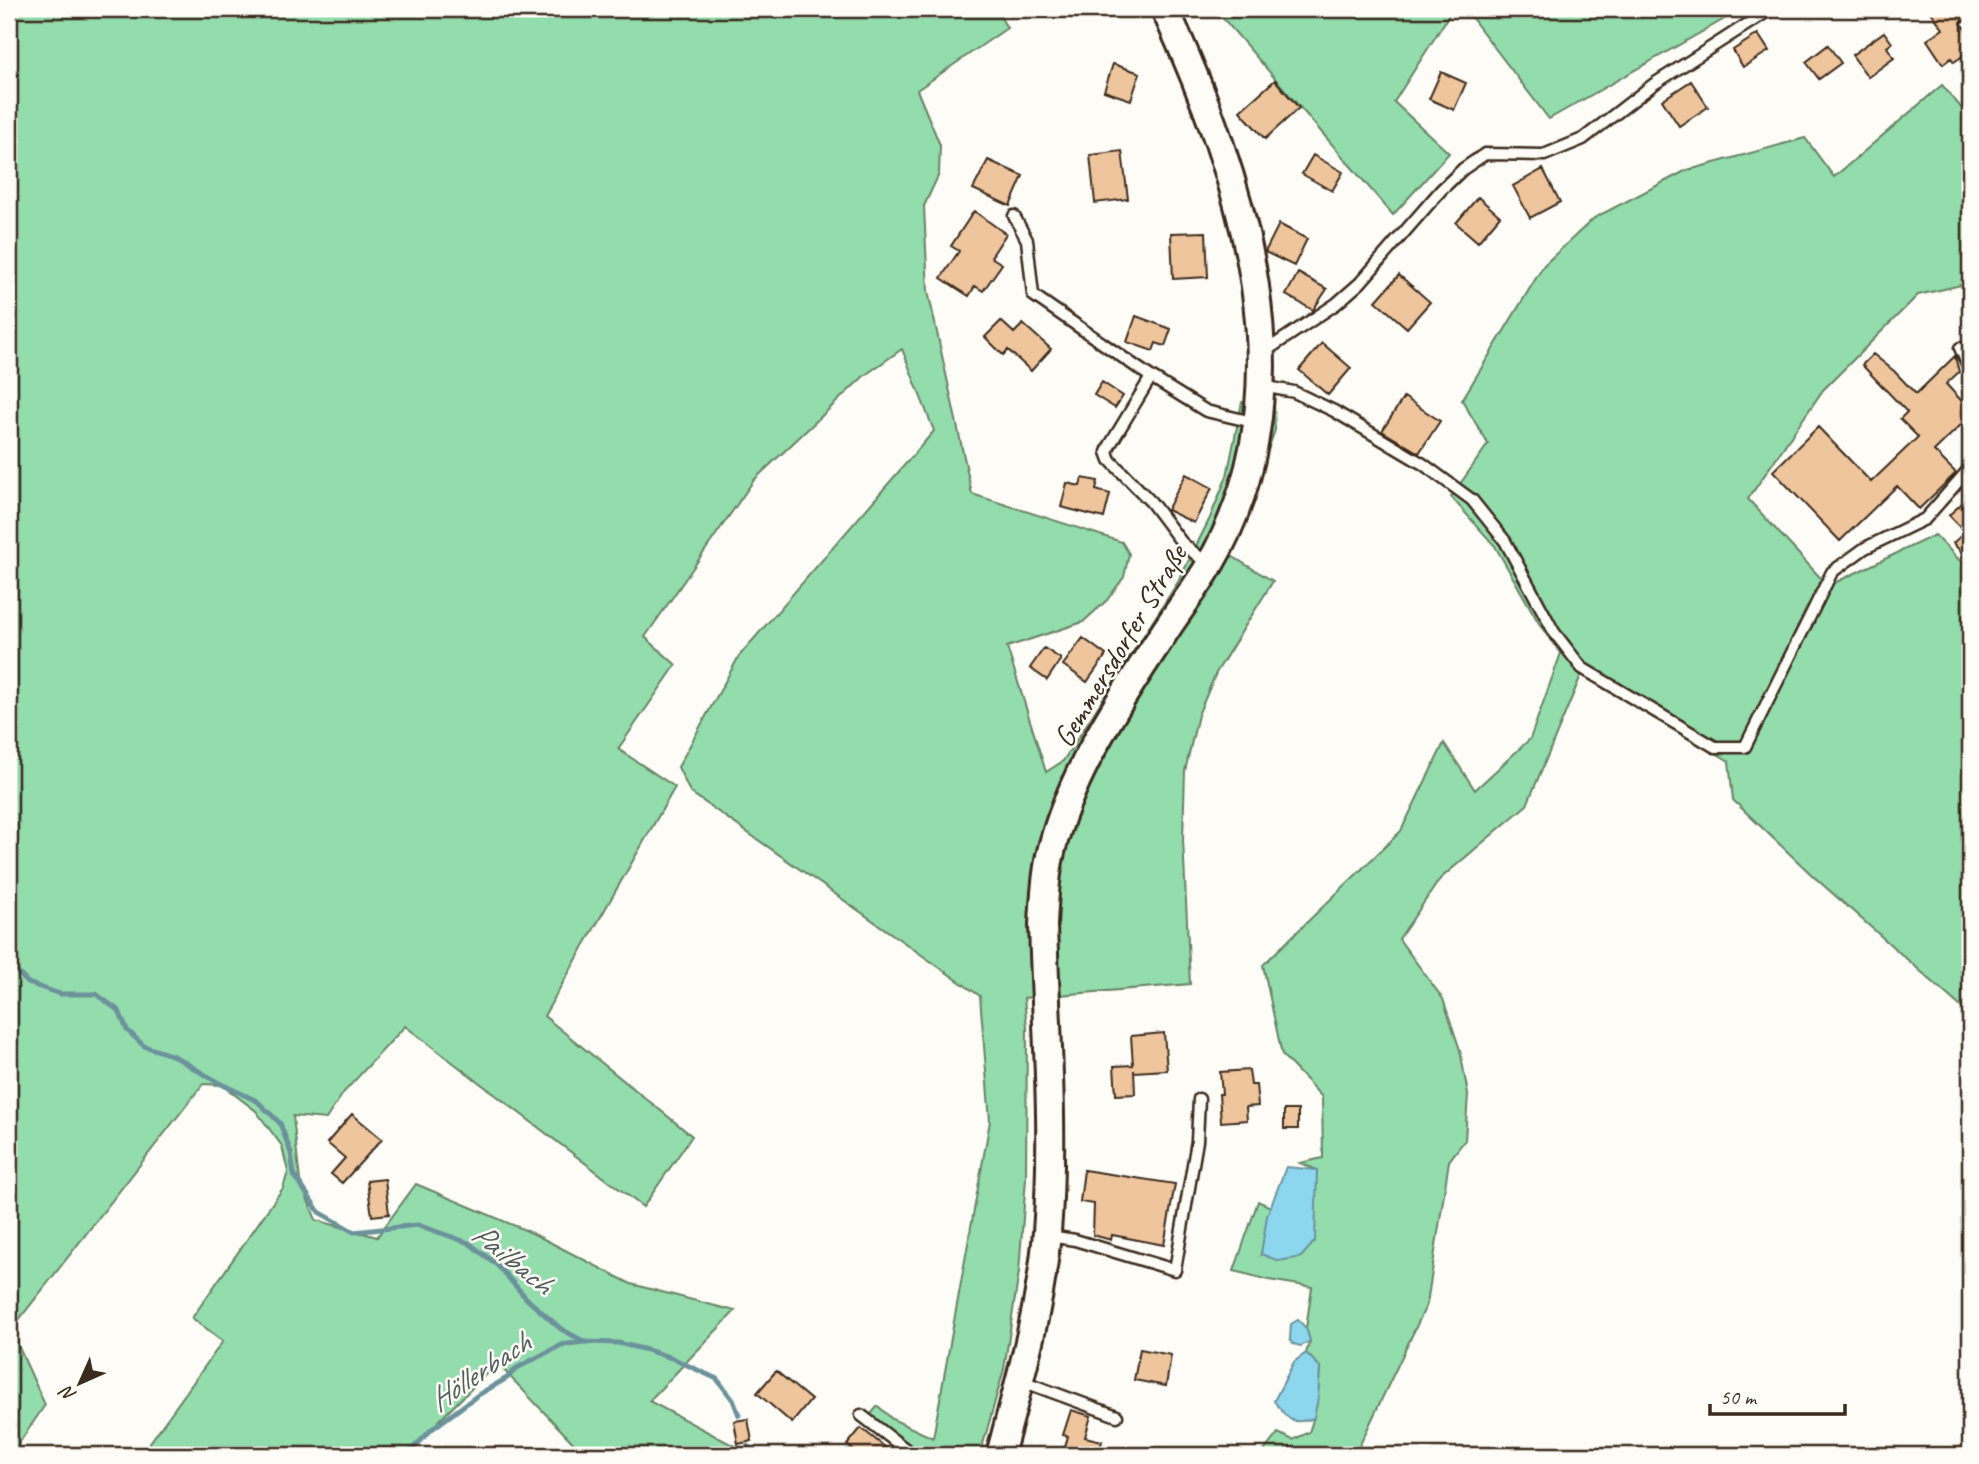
<svg xmlns="http://www.w3.org/2000/svg" width="1979" height="1464" viewBox="0 0 1979 1464" font-family="Caveat,sans-serif">
<rect width="100%" height="100%" fill="#fdfcf7"/>
<filter id="ink" filterUnits="userSpaceOnUse"><feTurbulence type="fractalNoise" baseFrequency=".0143" numOctaves="2"/><feDisplacementMap in="SourceGraphic" scale="14" xChannelSelector="R" yChannelSelector="G"/><feConvolveMatrix kernelMatrix="1 2 1 2 8 2 1 2 1" color-interpolation-filters="sRGB"/></filter>
<g filter="url(#ink)">
<path fill="#93dcac" stroke="#678365" stroke-width="2" d="M9 9H107L114 14 117 9H996L1007 28 917 90 940 145 939 174 924 206 928 291 972 494 1122 542 1129 554 1124 577 1107 600 1083 622 1007 647 1046 772 1063 761 1178 582 1210 518 1227 476 1242 402 1274 406 1275 430 1230 555 1273 581 1216 673 1198 715 1185 771 1183 839 1190 984 1024 998 1027 1027 1026 1178 1019 1272 1004 1369 980 1455H923L870 1415 878 1406 892 1419 933 1438 990 1121 980 996 690 792 678 767 739 656 934 431 902 349 864 376 754 480 645 637 676 665 618 749 675 787 544 1016 692 1136 643 1207 405 1026 344 1092 326 1119 293 1116 300 1181 316 1220 377 1237 416 1184 532 1233 631 1284 735 1311 649 1401 744 1451 743 1455H577L580 1450 497 1363 405 1455H141L223 1341 192 1318 283 1188 288 1172 282 1146 256 1111 222 1085 203 1084 11 1330 45 1405 11 1455H9Z
M1215 9H1453L1394 102 1449 153 1393 215Z
M1465 9H1742L1549 119Z
M1942 85 1970 118V283L1918 295 1823 390 1748 499 1828 586 1935 535 1970 571V1015L1813 876 1733 800 1729 761 1582 673 1527 805 1440 879 1399 939 1443 999 1460 1050 1468 1094 1465 1140 1449 1161 1427 1304 1355 1455H1261L1278 1433 1293 1440 1309 1432C1317 1411 1319 1390 1320 1367L1306 1353 1310 1341 1306 1328 1312 1287 1269 1280 1234 1271 1258 1201 1271 1207 1261 1254 1315 1202 1317 1170 1300 1163 1323 1158 1322 1097 1282 1055 1263 965 1401 831 1444 743 1475 790 1530 739 1561 653 1541 627 1495 546 1451 497 1488 444 1462 400 1544 265 1594 218 1685 171 1805 138 1834 177Z"/>
<path fill="#8dd7ee" stroke="#6c929b" stroke-width="2" d="M1286 1167 1317 1170 1315 1241 1301 1257 1279 1261 1261 1254 1267 1216Z
M1298 1320 1306 1328 1310 1341 1301 1346 1293 1344 1290 1340 1291 1324Z
M1306 1353 1320 1367 1318 1398 1314 1418C1290 1426 1288 1419 1274 1401L1294 1362Z"/>
<g fill="none" stroke-linecap="round" stroke-linejoin="round">
<path stroke="#6c929b" stroke-width="5" d="M9 964 28 983 60 994H96L119 1011 127 1030 144 1046 174 1056 217 1082 257 1101 280 1123 291 1153 294 1175 319 1212 354 1232 418 1225 469 1243 497 1265 528 1300 561 1329 585 1342 618 1343 647 1350 672 1358 717 1379 733 1400 739 1415
M748 1446 752 1455
M407 1455 432 1429 478 1395 507 1378 517 1368 561 1345 584 1342"/>
</g>
<path fill="#eec59d" stroke="#3b2a1e" stroke-width="2" d="M1929 9H1970V16L1961 23 1970 36V51L1954 62 1951 58 1943 64 1927 40 1943 29Z
M1884 32 1892 43 1887 47 1894 58 1868 77 1852 55Z
M1758 34 1769 51 1743 67 1733 50Z
M1828 45 1841 63 1819 79 1806 62Z
M1113 64 1140 73 1131 100 1104 91Z
M1441 72 1466 83 1454 110 1429 99Z
M1275 80 1299 108 1265 139 1240 111Z
M1691 81 1708 107 1679 126 1662 100Z
M1122 151 1128 199 1095 203 1090 155Z
M1313 155 1343 172 1332 191 1302 174Z
M988 160 1023 176 1010 206 973 189Z
M1543 169 1560 202 1530 218 1513 186Z
M1478 197 1500 216 1478 242 1456 223Z
M974 211 1006 234 991 257 1002 264 983 291 975 286 969 296 941 278 959 251 951 246Z
M1279 224 1307 239 1294 266 1265 252Z
M1206 232 1208 277 1173 279 1171 233Z
M1298 273 1327 289 1313 310 1286 295Z
M1399 275 1430 302 1407 328 1376 301Z
M1136 316 1171 329 1165 346 1156 343 1153 351 1127 342Z
M1001 321 1014 333 1023 324 1051 349 1031 371 1008 350 1003 355 985 337Z
M1322 343 1351 368 1328 395 1299 370Z
M1873 354 1894 371 1916 394 1955 356 1959 372 1946 384 1970 410V416L1934 451 1956 473 1919 509 1897 486 1840 541 1773 471 1818 427 1871 482 1918 437 1900 419 1907 412 1862 365Z
M1102 382 1123 396 1115 408 1094 395Z
M1404 397 1440 421 1419 453 1382 431Z
M1186 474 1212 488 1194 523 1167 510Z
M1082 478 1098 481 1096 490 1110 494 1104 518 1061 507 1067 483 1080 486Z
M1970 496V562L1953 543 1965 532 1949 515Z
M1083 638 1106 655 1087 682 1063 665Z
M1044 648 1061 659 1047 680 1030 668Z
M1164 1033 1167 1070 1134 1072V1070L1135 1094 1116 1095 1114 1066 1133 1065 1131 1036Z
M1249 1070 1251 1085H1256L1258 1106 1246 1107 1247 1120 1221 1122 1219 1094H1222L1220 1072Z
M1284 1110H1298V1129H1284Z
M352 1114 382 1139 342 1183 331 1174 345 1158 327 1143Z
M1084 1170 1175 1184 1164 1245 1112 1235 1111 1240 1093 1235 1094 1204 1080 1202Z
M385 1179 389 1214 372 1216 367 1181Z
M1140 1349 1171 1355 1166 1386 1134 1380Z
M776 1371 811 1400 792 1423 757 1393Z
M1071 1410 1091 1416 1085 1437 1102 1441 1098 1455H1063L1068 1436 1063 1435Z
M748 1419 752 1441 738 1444 734 1421Z
M861 1428 895 1455H860L847 1445Z"/>
<g fill="none" stroke-linecap="round" stroke-linejoin="round">
<defs>
<path id="service" d="M1014 216 1027 240 1033 295 1151 377 1206 411 1257 423
M1960 348 1970 370
M1264 352 1336 304 1360 283 1441 190 1463 169 1485 154 1544 155 1583 139 1654 84 1771 9
M1151 377 1110 445 1107 452 1110 460 1151 502 1182 543 1209 565
M1262 386 1294 392 1334 411 1423 464 1472 500 1505 541 1554 632 1582 668 1715 747H1745L1832 572 1865 548 1925 519 1970 468
M1049 1236 1075 1240 1175 1270 1197 1141 1199 1099
M1022 1381 1117 1416
M861 1415 913 1455"/>
<path id="secondary" d="M1000 1455C1019 1383 1041 1307 1047 1232 1055 1130 1046 1026 1043 925 1044 902 1045 879 1050 856 1068 778 1118 702 1162 636 1177 612 1195 590 1209 566 1312 390 1243 179 1165 9"/>
</defs>
<use href="#service" stroke="#3b2a1e" stroke-width="15"/>
<use href="#secondary" stroke="#3b2a1e" stroke-width="32"/>
<use href="#service" stroke="#fdfcf7" stroke-width="10"/>
<use href="#secondary" stroke="#fdfcf7" stroke-width="26"/>
</g>
</g>
<g text-anchor="middle" stroke-width="5" stroke-linejoin="round" paint-order="stroke">
<g font-size="30" fill="#3b2a1e" stroke="#fdfcf7">
<text transform="translate(1120 646) rotate(-59)" y="10">Gemmersdorfer Straße</text>
</g>
<g font-size="32" font-style="italic" fill="#545e5c" stroke="#fdfcf7">
<text transform="translate(513 1258) rotate(39)" y="11">Pailbach</text>
<text transform="translate(479 1371) rotate(-34)" y="11">Höllerbach</text>
</g>
</g>
<rect width="1979" height="1464" fill="none" stroke="#fdfcf7" stroke-width="35"/>
<rect x="18" y="18" width="1944" height="1429" fill="none" stroke="#3b2a1e" stroke-width="2.5" filter="url(#ink)"/>
<g transform="translate(80 1383) rotate(225)" stroke="#fdfcf7" stroke-width="5" paint-order="stroke">
<path d="M0-5L12 26L0 18L-12 26Z" fill="#3b2a1e"/>
<text y="-10" font-size="19" font-weight="bold" text-anchor="middle" fill="#3b2a1e">N</text>
</g>
<path d="M1710 1404v10h135v-10" fill="none" stroke="#3b2a1e" stroke-width="3.5"/>
<text x="1720" y="1404" font-size="21" fill="#3b2a1e" stroke="#fdfcf7" stroke-width="5" paint-order="stroke">50 m</text>
</svg>
